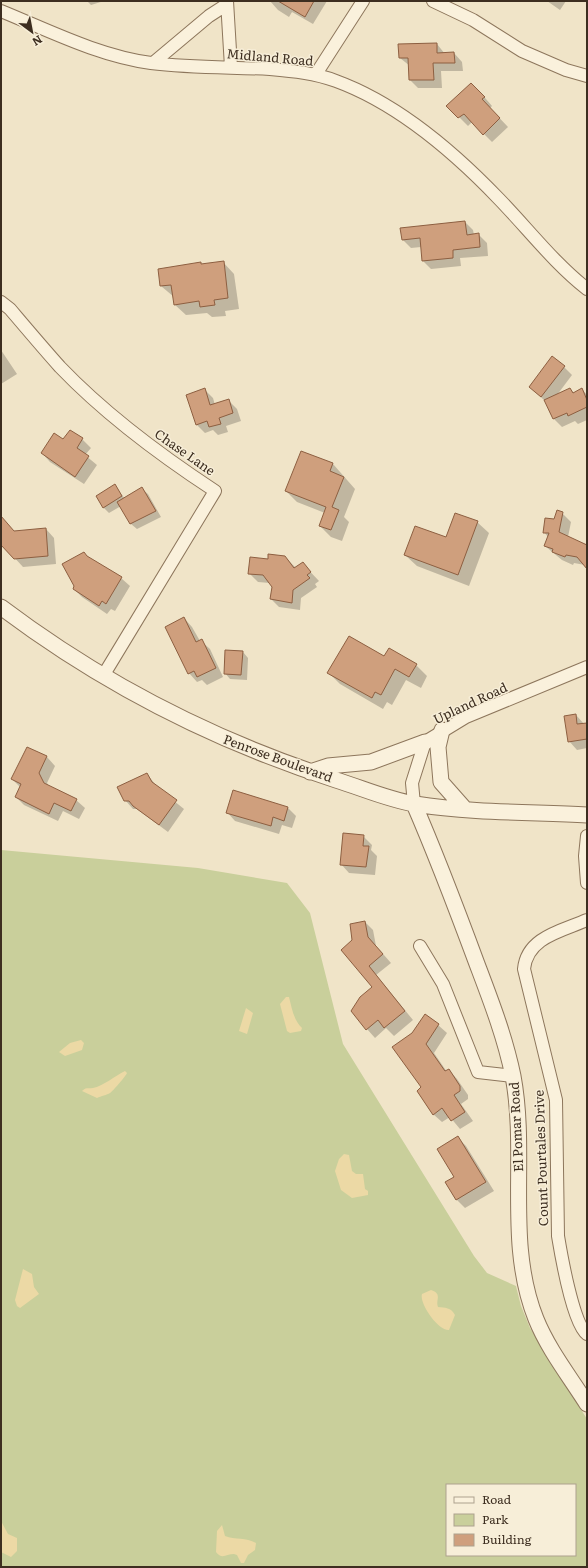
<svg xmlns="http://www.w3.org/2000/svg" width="588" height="1568" viewBox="0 0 588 1568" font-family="Literata,serif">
<rect width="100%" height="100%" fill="#f0e4c8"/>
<path fill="#c9cf9b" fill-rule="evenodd" d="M1 850 198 868 287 883 310 913 343 1044 474 1256 487 1273 516 1286 521 1306 530 1328 587 1419V1567H1ZM447 1485H575V1555H447Z"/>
<path fill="#ecd9a5" d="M286 997H289C292 1008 293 1019 302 1028L301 1031 290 1033 287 1031 280 1004Z
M246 1008 253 1013 247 1034 239 1031Z
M81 1040 84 1043 82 1050 65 1056 59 1052 70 1043Z
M125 1071 127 1073C126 1076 112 1092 110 1093 107 1095 101 1096 97 1098L82 1091C86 1087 88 1089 93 1088 103 1086 115 1076 125 1071Z
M344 1154 349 1155 352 1171 356 1174H363L365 1189 368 1191V1195L352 1198 341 1190 335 1171 339 1159Z
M23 1269 32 1274 34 1287 39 1294 20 1308 17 1306 15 1300Z
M431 1290C443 1294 435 1300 438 1307 445 1308 451 1307 455 1315L449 1330C438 1331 419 1303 422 1294Z
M1 1521 8 1534 17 1538V1551L11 1557 1 1552Z
M222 1525 225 1536C235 1540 246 1537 256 1543L255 1550 248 1555 244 1563H241L237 1555 234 1554C226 1554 222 1560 216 1552L217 1531Z"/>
<path fill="#0003" d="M87 1H104L91 5Z
M270 1H327L313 24 292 12 289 17 278 10Z
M547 1H566L560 10Z
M437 44 445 54 454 53 462 62 463 71H441L442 88H418L410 80V66L400 58Z
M480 92 492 106 490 108 508 127 492 142 472 122 468 126 448 106Z
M465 222 473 230 474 235 478 234 487 243 488 256 460 258 461 266 431 269 423 261 421 247 411 248 403 240 401 229Z
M223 262 234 274 239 309 225 311 226 316 212 317 207 313 186 315 174 304V297L161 286 200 263 202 265Z
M1 350 17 374 1 384Z
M564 367 572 375 557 395 570 389 574 393 582 389 587 395V420L578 424 575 421 562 427 554 419 545 401 530 387Z
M204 389 213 398 215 405 229 401 237 409 241 421 226 426 228 432 218 435 213 430 205 433 196 424Z
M82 439 91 448 85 455 97 465 84 484 50 462 42 453 63 441Z
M333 464 355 489 344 517 349 522 342 541 331 537 320 526 325 513 297 502 286 491Z
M115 486 125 499 142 489 148 494 161 517 137 529 131 524 121 506 109 513 103 507Z
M562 513 571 522 568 537 587 545V567L585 565 574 563 573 565 562 560 545 546 548 537 544 532Z
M477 522 489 533 469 586 417 566 405 555 446 538Z
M1 523 15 532 46 529 54 538 56 564 23 567 1 543Z
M285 557 296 568 302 563 319 581 315 584 317 587 301 598 300 610 279 607 271 599 273 587 270 583 258 582 249 573 269 560Z
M91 560 121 578 130 586 115 611 111 609 107 614 82 597 74 589Z
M184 618 192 627 200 641H201L210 649 223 677 207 685 202 680 197 682 189 673Z
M243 652 248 658 247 680 230 679 225 673Z
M384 658 416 665 427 676 421 688 406 680 392 705 387 702 383 709 340 684 329 673Z
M576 715 584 724H587V748L577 750 569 741Z
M28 748 47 757 55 766 47 783 49 786 76 800 85 808 79 819 63 811 58 821 24 805 16 797 20 787 12 779Z
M147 774 158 788 184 809 168 832 137 809H133L125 800Z
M288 808 296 816 292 828 282 825 279 834 235 821 227 812Z
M363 836 372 845 371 850 377 856 375 875 349 873 341 864Z
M365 922 373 930 376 946 391 963 376 975 413 1020 394 1036 386 1028 375 1038 367 1029 374 987 353 940Z
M438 1025 447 1033 434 1053 447 1072 449 1070 457 1079 468 1095V1099L461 1104 473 1121 460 1129 450 1117 442 1122 433 1114 423 1088 394 1047Z
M458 1138 466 1146 494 1191 465 1208 457 1200 446 1182 455 1177Z"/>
<path fill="#cf9f7d" stroke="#8d5f41" d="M278 1H314L305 17Z
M437 43V53L454 52 455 63H433L434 80H409L408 58H399L398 44Z
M471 83 485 97 482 99 500 118 483 135 464 114 458 118 446 106Z
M465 221 467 235 479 233 480 247 453 250V258L422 261 420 238 402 240 400 228Z
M224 261 228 298 214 300 215 305 200 307 199 301 174 305 171 285 160 286 158 269 201 262V264Z
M552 356 565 366 541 397 529 387Z
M205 388 210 405 229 399 233 413 219 418 221 424 209 427 207 421 196 425 186 395Z
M570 388 573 393 582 388 587 400V407L568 416 567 413 553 419 544 400Z
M70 430 83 438 77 448 89 456 75 477 41 453 54 433 63 439Z
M301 451 333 463 330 471 344 477 332 507 339 510 331 530 319 526 326 507 285 491Z
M115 484 122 496 103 508 96 496Z
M142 487 156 511 130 524 117 502Z
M557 510 563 512 559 532 587 545V569L577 557 566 555 565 557 552 552 553 549 544 546 549 533H543L545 518 554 519Z
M455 513 478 521 458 575 404 555 415 526 446 537Z
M1 516 14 531 46 528 48 556 14 559 1 545Z
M84 552 87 556 122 577 106 604 102 601 99 606 73 589 74 586 62 564Z
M268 554 285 556 294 568 303 562 311 572 307 575 310 578 293 590 292 603 270 599 272 587 263 575 248 574 250 557 268 559Z
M184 617 196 642 202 639 216 668 197 677 194 671 188 674 165 627Z
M349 636 384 656 389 648 417 664 409 677 395 669 381 695 375 692 372 698 327 673Z
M225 650 243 651 241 675 224 674Z
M576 714 577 724 587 723V739L568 742 564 716Z
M27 747 47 756 39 773 44 783 77 799 71 811 54 803 49 814 15 797 21 784 11 779Z
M147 773 152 782 177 800 159 825 133 806 129 801H124L117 787Z
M233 790 288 807 284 821 273 817 271 826 226 813Z
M343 833 364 835 363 846H369L366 867 340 865Z
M365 921 368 937 383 954 369 966 405 1011 384 1028 378 1020 366 1030 351 1011 360 997 372 987 341 950 352 940 350 924Z
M425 1014 439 1024 426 1044 445 1071 449 1069 460 1086V1091L454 1095 465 1112 451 1121 442 1108 433 1115 417 1091 421 1087 392 1047 412 1033Z
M458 1136 486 1182 456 1200 445 1182 454 1177 437 1149Z"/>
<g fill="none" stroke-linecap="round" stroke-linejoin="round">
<defs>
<path id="minor" d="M227 1 231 67
M433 1 473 20 522 51 566 70 587 76
M1 11C50 31 99 56 151 63 191 68 230 67 270 69 293 71 315 73 336 81 399 104 454 152 499 199 529 230 554 263 587 289
M153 63 209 16 226 5
M316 74 363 1
M1 302 10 309C27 329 43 348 60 367 106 415 160 455 215 491L103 676
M414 804 412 783 425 742 466 717 587 667
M587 836 585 856 587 883
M587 920C562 931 527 937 524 969L556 1100 558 1236C561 1254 573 1324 587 1334
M420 946 443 984 478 1072 513 1076"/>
<path id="tertiary" d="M1 607C103 684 215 741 336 780 362 788 389 800 415 804 472 813 530 812 587 815
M442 730 438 747 441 782 464 808
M310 772 328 766 371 762 425 742
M414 804C437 857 457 910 477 964 491 1001 505 1037 513 1076 528 1156 505 1242 536 1319 548 1349 570 1377 587 1404"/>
</defs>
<use href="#minor" stroke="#8d765c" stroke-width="14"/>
<use href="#tertiary" stroke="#8d765c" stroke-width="17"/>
<use href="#minor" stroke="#faf1dc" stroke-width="12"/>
<use href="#tertiary" stroke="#faf1dc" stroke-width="15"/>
</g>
<g text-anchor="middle" stroke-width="3" stroke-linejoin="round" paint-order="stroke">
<g font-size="13" fill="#3d2e20" stroke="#f7eed8">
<text transform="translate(270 57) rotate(5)" y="5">Midland Road</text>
<text transform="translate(185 452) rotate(35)" y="5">Chase Lane</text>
<text transform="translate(470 703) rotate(-25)" y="5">Upland Road</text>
<text transform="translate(278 758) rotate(20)" y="5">Penrose Boulevard</text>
<text transform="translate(516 1127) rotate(-93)" y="5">El Pomar Road</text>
<text transform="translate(541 1158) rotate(-92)" y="5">Count Pourtales Drive</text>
</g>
</g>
<rect width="588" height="1568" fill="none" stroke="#3d2e20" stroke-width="4"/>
<rect x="446" y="1484" width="130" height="72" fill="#f7eed8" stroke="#ada18e"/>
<rect x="454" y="1497" width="20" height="6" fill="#faf1dc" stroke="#ada18e"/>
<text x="482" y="1504" font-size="12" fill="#3d2e20">Road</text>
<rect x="454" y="1514" width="20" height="12" fill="#c9cf9b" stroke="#ada18e"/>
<text x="482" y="1524" font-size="12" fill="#3d2e20">Park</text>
<rect x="454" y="1534" width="20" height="12" fill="#cf9f7d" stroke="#ada18e"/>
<text x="482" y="1544" font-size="12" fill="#3d2e20">Building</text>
<g transform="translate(32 32) rotate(148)" stroke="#f7eed8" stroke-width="3" paint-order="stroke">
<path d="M0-3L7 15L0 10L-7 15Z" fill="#3d2e20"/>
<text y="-6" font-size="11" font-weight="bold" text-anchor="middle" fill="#3d2e20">N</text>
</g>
</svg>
